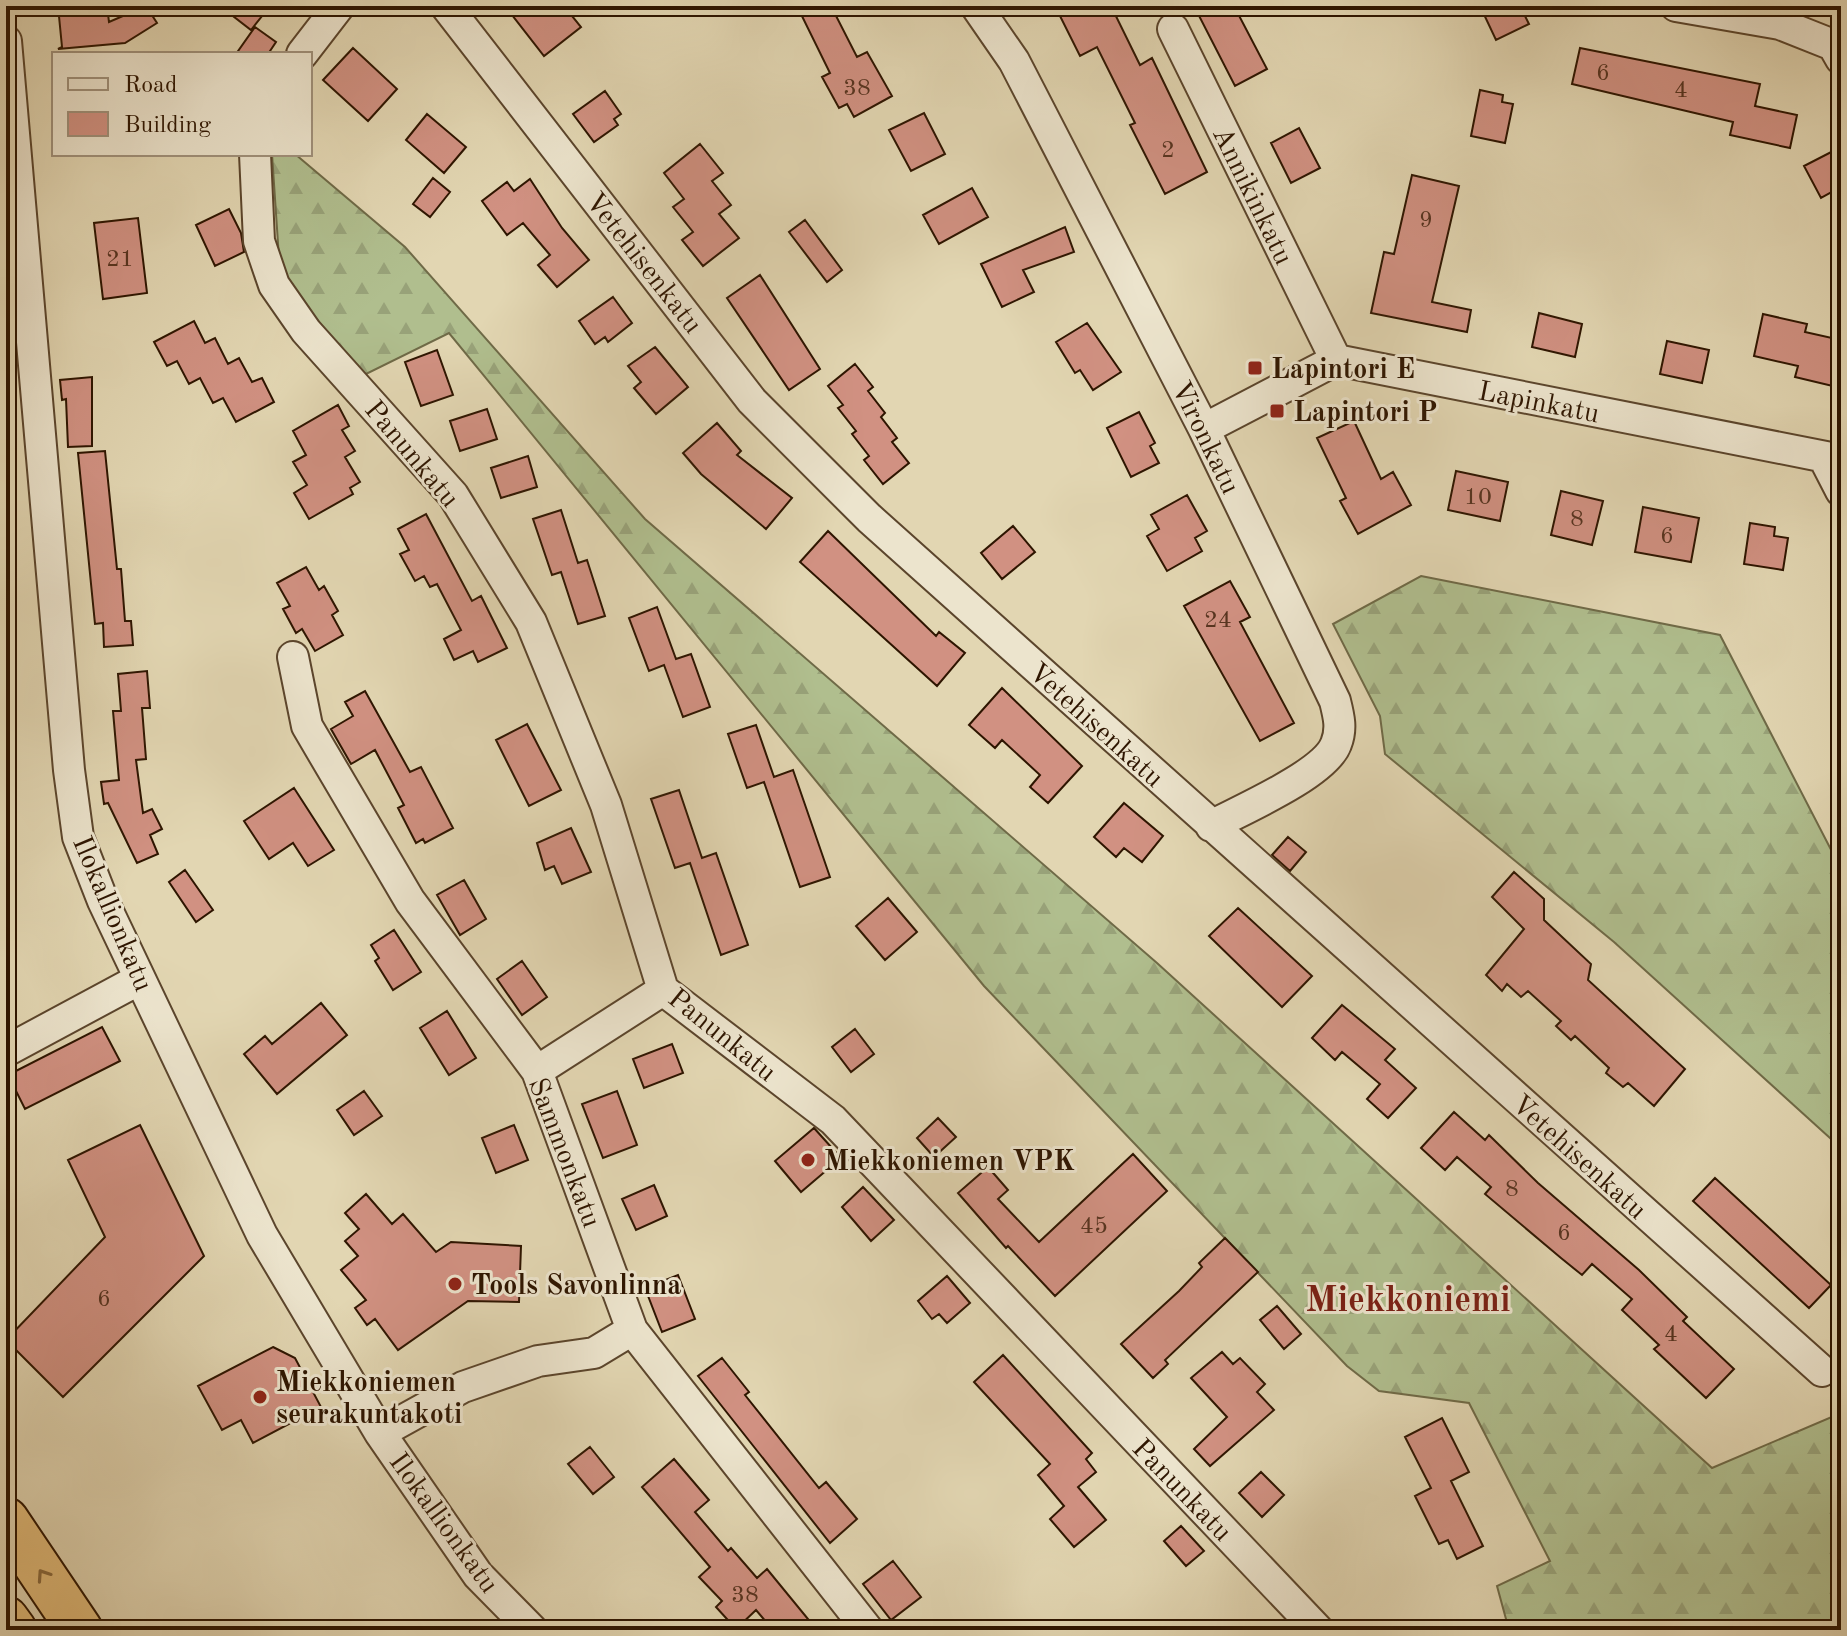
<svg xmlns="http://www.w3.org/2000/svg" width="1847" height="1636" viewBox="0 0 1847 1636" font-family="'Old Standard TT',serif">
<defs>
<pattern id="forest-firs" width="22" height="20" patternUnits="userSpaceOnUse" patternTransform="scale(2)"><rect width="22" height="20" fill="#b0be8e"/><path d="M5 1l3.5 6h-7zM16 11l3.5 6h-7z" fill="#98a279"/></pattern>
</defs>
<rect width="100%" height="100%" fill="#e2d6b2"/>
<filter id="stains"><feTurbulence type="fractalNoise" baseFrequency=".0025" numOctaves="4"/><feColorMatrix values="0 0 0 0 .2 0 0 0 0 .09 0 0 0 0 .02 0 0 0 .5 -.17"/></filter>
<radialGradient id="worn" r=".72"><stop offset=".6" stop-color="#630" stop-opacity="0"/><stop offset="1" stop-color="#630" stop-opacity=".3"/></radialGradient>
<path fill="url(#forest-firs)" stroke="#6f6a47" stroke-width="2" d="M272 154H295L405 247 645 519 1157 963 1712 1468 1841 1413V1630H1509L1497 1586 1550 1561 1469 1403 1379 1391 1347 1366 984 986 449 333 362 376 280 273Z
M1421 576 1720 635 1841 869V1148L1614 942 1385 754 1380 716 1333 624Z"/>
<path fill="#d19182" stroke="#2e1500" stroke-width="2" d="M58 6H107L109 22 146 6 157 23 125 43 58 49 62 47Z
M220 6H270L251 30Z
M505 6H564L581 27 544 56Z
M797 6H831L857 57 867 52 892 96 854 117 847 104 839 108 822 77 830 73Z
M1055 6H1111L1140 65 1152 58 1207 172 1165 194 1130 125 1135 123 1097 47 1080 56Z
M1194 6H1234L1267 69 1235 86Z
M1480 6H1520L1529 24 1496 40Z
M255 27 276 42 268 54H236Z
M353 48 397 89 368 121 323 80Z
M1580 48 1760 84 1755 106 1797 115 1790 148 1730 135 1733 122 1572 84Z
M1480 90 1503 95 1502 102 1513 104 1505 143 1471 136Z
M605 91 621 114 614 119 618 125 594 142 573 114Z
M924 113 945 154 911 171 889 130Z
M427 114 466 147 444 173 406 140Z
M1299 128 1320 168 1291 183 1271 143Z
M700 144 723 173 712 181 731 205 719 214 739 238 703 266 682 240 693 232 673 207 684 199 664 173Z
M1841 147V187L1821 198 1804 166Z
M1412 175 1459 186 1432 302 1471 310 1467 332 1371 313 1384 252 1394 254Z
M433 178 450 192 430 217 413 204Z
M530 179 562 228 589 260 557 287 538 265 550 255 523 223 507 235 482 201 507 182 514 191Z
M972 188 988 217 939 244 923 215Z
M229 209 241 233 244 252 215 266 196 225Z
M138 218 147 293 103 299 94 223Z
M805 220 842 270 827 282 789 232Z
M1065 227 1074 252 1023 270 1034 292 1002 307 981 264Z
M760 275 820 369 789 390 727 298Z
M613 297 632 323 608 342 605 337 595 344 579 321Z
M1539 313 1582 324 1575 357 1532 347Z
M1763 314 1807 324 1805 332 1841 340V388L1795 377 1798 366 1754 356Z
M194 321 205 343 215 338 228 364 239 358 252 382 262 378 274 402 236 422 223 398 213 403 200 378 189 384 177 361 167 366 154 342Z
M1087 323 1121 372 1093 390 1080 370 1075 373 1056 342Z
M1667 341 1709 350 1702 383 1660 374Z
M655 347 688 387 656 414 634 388 641 382 628 366Z
M437 350 453 395 421 406 405 362Z
M855 364 873 387 868 391 885 413 881 417 897 438 892 442 909 463 883 484 864 460 869 456 852 434 856 431 838 408 843 405 828 386Z
M92 377V446L68 447 66 399 62 400 60 380Z
M338 405 349 426 342 430 355 451 345 457 360 482 350 488 353 494 309 519 294 493 307 485 293 462 306 455 293 431Z
M487 409 497 439 460 451 450 421Z
M1139 412 1155 443 1150 446 1159 463 1131 477 1107 428Z
M1354 421 1381 479 1393 472 1411 505 1358 534 1340 501 1346 498 1317 438Z
M717 423 741 451 737 455 792 498 766 529 701 474 683 453Z
M105 451 117 569H121L125 621H131L133 645 104 647 103 623 95 624 78 453Z
M528 456 537 487 501 498 491 468Z
M1456 471 1508 482 1500 521 1448 510Z
M1561 491 1603 501 1592 545 1551 535Z
M1187 495 1207 531 1195 538 1202 551 1167 571 1147 536 1159 529 1151 515Z
M1643 507 1699 518 1691 562 1635 552Z
M561 510 578 563 587 560 605 616 578 624 561 572 552 575 533 519Z
M426 514 472 601 481 596 507 648 478 662 473 651 454 660 444 639 461 630 437 584 430 587 424 576 415 581 400 554 409 550 398 529Z
M1750 523 1775 527 1774 536 1788 538 1783 570 1744 564Z
M1013 526 1035 552 1002 579 981 553Z
M828 531 936 636 939 632 965 653 937 686 800 562Z
M306 567 319 590 324 586 338 611 332 615 343 635 315 651 302 629 296 633 283 609 290 606 277 583Z
M1230 581 1250 617 1240 622 1294 723 1260 741 1184 606Z
M657 607 676 659 691 654 710 707 683 717 664 665 649 671 629 618Z
M147 671 150 708H142L146 759 136 760 143 813 152 809 162 829 150 835 158 854 137 863 108 803 104 804 101 782 119 780 113 711H121L118 674Z
M1002 688 1082 766 1048 803 1030 787 1040 775 1002 740 995 748 969 725Z
M365 691 410 772 421 767 453 828 425 843 423 839 416 843 398 808 404 805 375 750 351 764 331 729 353 716 345 702Z
M527 724 561 790 529 806 496 740Z
M756 725 774 777 793 770 830 877 800 887 764 782 747 788 728 734Z
M294 788 334 850 308 866 293 843 269 859 244 821Z
M679 790 702 858 716 853 748 945 721 955 690 863 675 868 651 799Z
M1124 803 1163 836 1142 862 1124 848 1116 857 1094 837Z
M571 828 591 872 562 884 554 866 545 870 537 843Z
M1288 837 1306 852 1290 871 1272 855Z
M185 870 213 910 196 922 169 882Z
M1514 872 1544 899V920L1591 964 1588 980 1685 1069 1654 1106 1628 1083 1623 1087 1606 1073 1609 1068 1575 1036 1571 1040 1556 1026 1561 1021 1528 991 1521 997 1507 984 1502 991 1486 975 1524 929 1492 897Z
M464 880 486 919 460 935 437 895Z
M888 898 917 932 885 960 856 926Z
M1238 908 1312 976 1282 1007 1209 936Z
M394 930 421 972 393 990 375 961 379 958 371 945Z
M522 961 547 997 522 1015 497 979Z
M321 1003 347 1035 277 1094 244 1054 265 1036 272 1044Z
M1342 1005 1395 1049 1385 1060 1416 1088 1388 1118 1367 1099 1380 1084 1342 1052 1335 1060 1312 1038Z
M447 1011 476 1058 449 1075 420 1028Z
M102 1027 120 1061 25 1109 8 1075Z
M855 1029 874 1054 851 1072 832 1047Z
M672 1044 683 1073 644 1088 633 1059Z
M364 1091 382 1116 354 1135 337 1110Z
M617 1091 637 1145 603 1158 582 1104Z
M1454 1112 1485 1140 1489 1135 1538 1183 1639 1270 1687 1317 1683 1321 1734 1369 1706 1398 1654 1349 1659 1345 1622 1310 1632 1299 1592 1264 1582 1275 1561 1258 1485 1194 1491 1187 1457 1157 1445 1170 1421 1148Z
M938 1118 956 1137 934 1157 917 1138Z
M140 1125 204 1256 63 1397 6 1340 105 1237 68 1160Z
M514 1125 528 1160 496 1173 482 1138Z
M814 1128 841 1158 801 1192 775 1161Z
M1133 1154 1167 1191 1055 1296 1008 1246 1006 1248 958 1193 988 1167 1008 1190 998 1199 1039 1242Z
M1715 1178 1831 1285 1809 1308 1693 1201Z
M654 1185 667 1216 636 1230 622 1199Z
M863 1187 894 1220 871 1241 842 1207Z
M366 1194 392 1224 403 1214 436 1252 451 1242 521 1246 519 1302 468 1301 398 1350 375 1319 367 1325 355 1308 366 1300 341 1270 358 1256 345 1241 359 1229 345 1213Z
M1225 1238 1258 1272 1165 1360 1168 1364 1153 1378 1121 1344 1179 1291 1202 1267 1199 1263Z
M678 1275 695 1319 662 1332 645 1288Z
M947 1276 970 1303 947 1323 939 1314 932 1319 918 1301Z
M1277 1306 1301 1334 1284 1349 1260 1320Z
M273 1347 295 1358 321 1407 253 1443 241 1420 222 1430 198 1386Z
M1222 1352 1233 1364 1240 1358 1265 1384 1257 1392 1274 1410 1210 1466 1194 1449 1227 1417 1191 1378Z
M1003 1355 1092 1453 1086 1459 1096 1472 1078 1487 1106 1520 1074 1547 1050 1519 1064 1506 1038 1475 1050 1464 974 1382Z
M722 1358 749 1392 745 1395 819 1488 826 1482 857 1519 830 1543 698 1376Z
M1442 1418 1469 1472 1451 1481 1483 1546 1457 1559 1448 1540 1439 1544 1415 1496 1431 1488 1405 1437Z
M590 1447 614 1477 593 1494 568 1464Z
M674 1459 709 1500 695 1512 728 1551 731 1548 757 1578 767 1569 817 1630H773L756 1610 736 1629 716 1607 722 1601 699 1577 710 1567 642 1487Z
M1261 1472 1284 1495 1262 1517 1239 1493Z
M1181 1526 1204 1551 1186 1566 1164 1541Z
M893 1561 921 1597 891 1620 863 1584Z"/>
<g fill="none" stroke-linecap="round" stroke-linejoin="round">
<defs>
<path id="street" d="M446 6 752 401 869 518 1822 1371
M976 6 1014 61 1204 429 1335 701C1339 717 1342 729 1336 744 1325 774 1241 810 1211 826
M1676 6 1780 24 1833 45 1841 59
M1173 29 1336 360
M6 41 69 770 78 837 103 901 262 1235 380 1433 478 1575 532 1630
M302 54 339 6
M255 154 259 241 274 285 306 331 453 495 531 622 606 805 663 990 833 1120 1318 1630
M1204 429 1336 360 1841 460
M1824 458 1841 491
M293 657 307 726 410 901 537 1071 632 1330 868 1630
M6 1051 140 979
M537 1071 663 990
M380 1433 463 1387 538 1361 594 1353 632 1330"/>
<path id="highway" d="M6 1520 80 1630
M6 1619 14 1630"/>
</defs>
<use href="#street" stroke="#5b452c" stroke-width="34"/>
<use href="#highway" stroke="#2e1500" stroke-width="48"/>
<use href="#street" stroke="#ece4cd" stroke-width="30"/>
<use href="#highway" stroke="#e1bb79" stroke-width="44"/>
</g>
<defs><path id="oneway-chevron" d="M-2-3.5L2.5 0L-2 3.5" fill="none" stroke-width="1.6" stroke-linecap="round" stroke-linejoin="round" transform="scale(2)"/></defs>
<use stroke="#88683c" href="#oneway-chevron" transform="translate(43 1575) rotate(-124)"/>
<g fill="#8f2418" stroke="#ece4cd" stroke-width="3">
<rect x="1247" y="360" width="16" height="16" rx="4"/>
<rect x="1269" y="403" width="16" height="16" rx="4"/>
<circle cx="808" cy="1160" r="8"/>
<circle cx="455" cy="1284" r="8"/>
<circle cx="260" cy="1397" r="8"/>
</g>
<g text-anchor="middle" stroke-width="6" stroke-linejoin="round" paint-order="stroke">
<g font-size="24" fill="#573420">
<text x="1603" y="80">6</text>
<text x="857" y="95">38</text>
<text x="1681" y="97">4</text>
<text x="1168" y="157">2</text>
<text x="1426" y="227">9</text>
<text x="120" y="266">21</text>
<text x="1478" y="504">10</text>
<text x="1577" y="526">8</text>
<text x="1667" y="543">6</text>
<text x="1218" y="627">24</text>
<text x="1512" y="1196">8</text>
<text x="1094" y="1233">45</text>
<text x="1564" y="1240">6</text>
<text x="104" y="1306">6</text>
<text x="1671" y="1341">4</text>
<text x="745" y="1602">38</text>
</g>
<g font-size="28" fill="#2e1500" stroke="#ece4cd">
<text transform="translate(1254 195) rotate(64)" y="10">Annikinkatu</text>
<text transform="translate(645 262) rotate(52)" y="10">Vetehisenkatu</text>
<text transform="translate(1539 401) rotate(11)" y="10">Lapinkatu</text>
<text transform="translate(1207 437) rotate(64)" y="10">Vironkatu</text>
<text transform="translate(413 453) rotate(50)" y="10">Panunkatu</text>
<text transform="translate(1097 724) rotate(42)" y="10">Vetehisenkatu</text>
<text transform="translate(114 913) rotate(67)" y="10">Ilokallionkatu</text>
<text transform="translate(723 1034) rotate(39)" y="10">Panunkatu</text>
<text transform="translate(566 1152) rotate(69)" y="10">Sammonkatu</text>
<text transform="translate(1580 1156) rotate(42)" y="10">Vetehisenkatu</text>
<text transform="translate(1183 1489) rotate(46)" y="10">Panunkatu</text>
<text transform="translate(445 1522) rotate(54)" y="10">Ilokallionkatu</text>
</g>
<g font-size="28" font-weight="bold" fill="#2e1500" stroke="#ece4cd" text-anchor="start">
<text x="1271" y="378">Lapintori E</text>
<text x="1293" y="421">Lapintori P</text>
<text x="824" y="1170">Miekkoniemen VPK</text>
<text x="471" y="1294">Tools Savonlinna</text>
<text x="276" y="1391">Miekkoniemen<tspan x="276" dy="32">seurakuntakoti</tspan></text>
</g>
<g font-size="36" font-weight="bold" fill="#7a1f14" stroke="#ece4cd">
<text x="1408" y="1311">Miekkoniemi</text>
</g>
</g>
<rect width="1847" height="1636" fill="none" stroke="#e2d6b2" stroke-width="32"/>
<rect x="8" y="8" width="1831" height="1620" fill="none" stroke="#2e1500" stroke-width="4"/>
<rect x="16" y="16" width="1815" height="1604" fill="none" stroke="#2e1500" stroke-width="2"/>
<rect x="52" y="52" width="260" height="104" fill="#ece4cd" stroke="#a0917b" stroke-width="2"/>
<rect x="68" y="78" width="40" height="12" fill="#ece4cd" stroke="#a0917b" stroke-width="2"/>
<text x="124" y="92" font-size="24" fill="#2e1500">Road</text>
<rect x="68" y="112" width="40" height="24" fill="#d19182" stroke="#a0917b" stroke-width="2"/>
<text x="124" y="132" font-size="24" fill="#2e1500">Building</text>
<rect width="100%" height="100%" filter="url(#stains)"/>
<rect width="100%" height="100%" fill="url(#worn)"/>
</svg>
